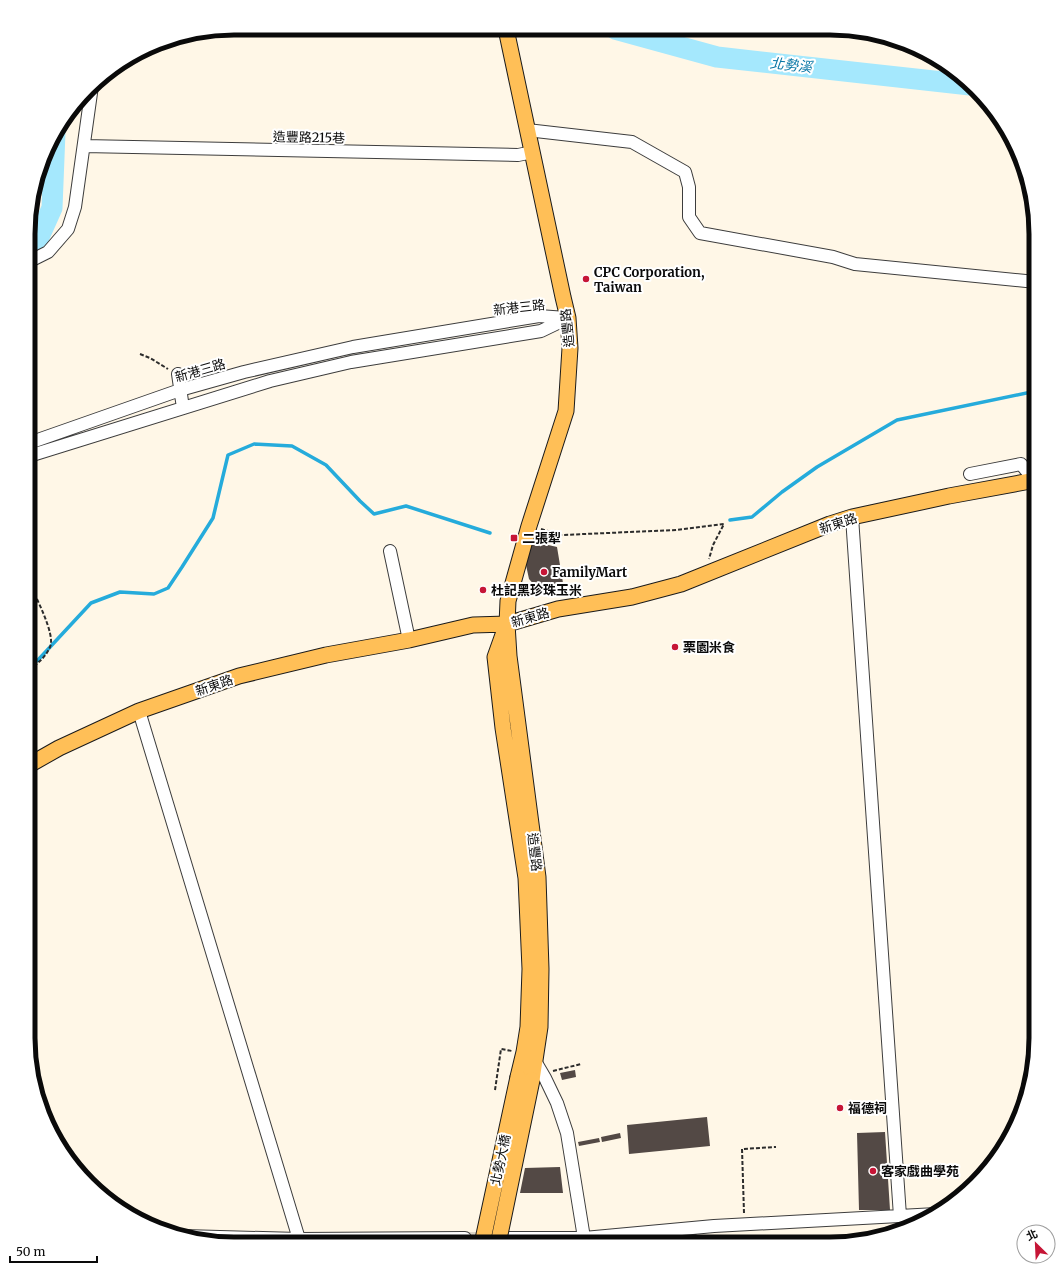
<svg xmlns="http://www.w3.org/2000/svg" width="1064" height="1272" viewBox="0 0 1064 1272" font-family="Merriweather,'Noto Sans TC',serif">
<rect width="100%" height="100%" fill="#fff7e7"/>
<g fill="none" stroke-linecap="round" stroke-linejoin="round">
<path stroke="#25abdb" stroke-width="3.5" d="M730 520 752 517 782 492 817 467 897 420 1036 391
M29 666 38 660 91 603 120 592 154 594 168 588 182 567 213 518 228 455 254 444 292 446 326 465 360 501 374 514 406 506 490 533"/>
<path stroke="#a5e8fd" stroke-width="21" d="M615 29 717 57 970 85
M30 244 39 237 52 208 55 132"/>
</g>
<path fill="#534945" d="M531 541 557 547 565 595 549 594 536 587 529 579 526 565Z
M575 1070 576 1077 562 1080 560 1073Z
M707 1117 710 1146 629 1154 627 1125Z
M885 1132 890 1210H859L857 1133Z
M620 1133 621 1138 602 1142 601 1137Z
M599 1138 600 1142 579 1146 578 1142Z
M560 1167 563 1193H520L525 1168Z
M696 1231 698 1244H657V1234Z"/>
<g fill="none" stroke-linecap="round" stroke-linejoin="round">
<path stroke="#dad3c6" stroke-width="12" stroke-dasharray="12 6" stroke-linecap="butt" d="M465 1238H506"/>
<defs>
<path id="minor" d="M527 130 632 142 685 172 689 187V217L700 233 833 257 855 264 1036 282
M84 146 518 155 533 152
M30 261 48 252 68 229 75 207 92 86
M178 374 183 408
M29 443 180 390 244 372 353 347 539 316 566 318
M29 456 270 381 351 362 541 331 568 318
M970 474 1021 464 1034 480
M852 517 900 1216
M390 551 409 640
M139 711 299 1239
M532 1059 535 1061 545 1078 557 1103 567 1133 585 1244
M184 1236 299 1239 465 1238
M506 1238H584L714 1226 936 1214"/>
<path id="major" d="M506 29 563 297 568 318 570 348 566 411 529 526 508 601 507 624 509 656 538 877 541 969 540 1027 532 1080
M505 629 495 657 503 728 526 878 530 969 528 1027 524 1052 518 1077
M29 765 59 748 139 711 239 676 326 655 409 640 473 625 507 624 558 609 632 597 681 584 830 524 852 517 949 496 1036 480"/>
</defs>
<use href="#minor" stroke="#3d3d3d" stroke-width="14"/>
<use href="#major" stroke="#1b1b1b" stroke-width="17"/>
<path stroke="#2c2c2c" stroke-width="2" stroke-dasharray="4 2" stroke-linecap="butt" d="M140 354 150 358 168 369
M541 529 562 535 676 530 724 524 713 545 709 559
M29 670C38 663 45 658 50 647 56 635 35 595 29 583
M553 1071 581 1064
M495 1090 501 1049 512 1051
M744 1213 742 1149 776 1147"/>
<use href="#minor" stroke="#fff" stroke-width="12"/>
<use href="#major" stroke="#ffbf57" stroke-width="15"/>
<defs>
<path id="major-bridge" d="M482 1244 518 1077
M498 1244 532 1080"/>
</defs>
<use href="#major-bridge" stroke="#1b1b1b" stroke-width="17" stroke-linecap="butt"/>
<use href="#major-bridge" stroke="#ffbf57" stroke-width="15"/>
</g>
<g fill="#c61536" stroke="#fff" stroke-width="1.5">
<circle cx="586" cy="279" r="4"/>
<rect x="510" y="534" width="8" height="8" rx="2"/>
<circle cx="544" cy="572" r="4"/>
<circle cx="483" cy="590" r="4"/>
<circle cx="675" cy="647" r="4"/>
<circle cx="840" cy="1108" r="4"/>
<circle cx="873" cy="1171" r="4"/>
</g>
<g text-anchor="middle" stroke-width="4" stroke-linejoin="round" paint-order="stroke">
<g font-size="13" fill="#0a0a0a" stroke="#fff">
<text transform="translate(309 137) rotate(1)" y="5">造豐路215巷</text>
<text transform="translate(519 307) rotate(-6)" y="5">新港三路</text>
<text transform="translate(567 328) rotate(-96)" y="5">造豐路</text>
<text transform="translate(200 370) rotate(-16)" y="5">新港三路</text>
<text transform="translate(838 523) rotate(-18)" y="5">新東路</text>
<text transform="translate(530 617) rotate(-16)" y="5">新東路</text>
<text transform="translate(214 685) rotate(-19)" y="5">新東路</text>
<text transform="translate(535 852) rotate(83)" y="5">造豐路</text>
<text transform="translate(500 1160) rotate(-78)" y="5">北勢大橋</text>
</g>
<g font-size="13" font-weight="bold" fill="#0a0a0a" stroke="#fff" text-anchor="start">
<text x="594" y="277">CPC Corporation,<tspan x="594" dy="15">Taiwan</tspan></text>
<text x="522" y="543">二張犁</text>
<text x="552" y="577">FamilyMart</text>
<text x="491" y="595">杜記黑珍珠玉米</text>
<text x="683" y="652">栗園米食</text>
<text x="848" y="1113">福德祠</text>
<text x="881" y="1176">客家戲曲學苑</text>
</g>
<g font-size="14" font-style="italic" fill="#0877a6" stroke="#fff">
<text transform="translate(791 65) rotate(6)" y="5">北勢溪</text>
</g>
</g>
<path d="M0 0H1064V1272H0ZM234 35H830A199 199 0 0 1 1029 234V1038A199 199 0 0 1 830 1237H234A199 199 0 0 1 35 1038V234A199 199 0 0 1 234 35Z" fill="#fff" fill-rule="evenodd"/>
<path fill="none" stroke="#0a0a0a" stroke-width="5" d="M234 35H830A199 199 0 0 1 1029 234V1038A199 199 0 0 1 830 1237H234A199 199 0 0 1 35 1038V234A199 199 0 0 1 234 35Z"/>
<g transform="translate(1036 1244) rotate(336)"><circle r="19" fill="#ffffff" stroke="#9d9d9d"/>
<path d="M0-3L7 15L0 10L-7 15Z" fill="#c61536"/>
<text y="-6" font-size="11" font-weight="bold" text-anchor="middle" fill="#0a0a0a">北</text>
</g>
<path d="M10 1256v6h87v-6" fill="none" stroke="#0a0a0a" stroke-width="2"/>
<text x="16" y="1256" font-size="12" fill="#0a0a0a" stroke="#ffffff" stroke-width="3" paint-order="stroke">50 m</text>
</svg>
